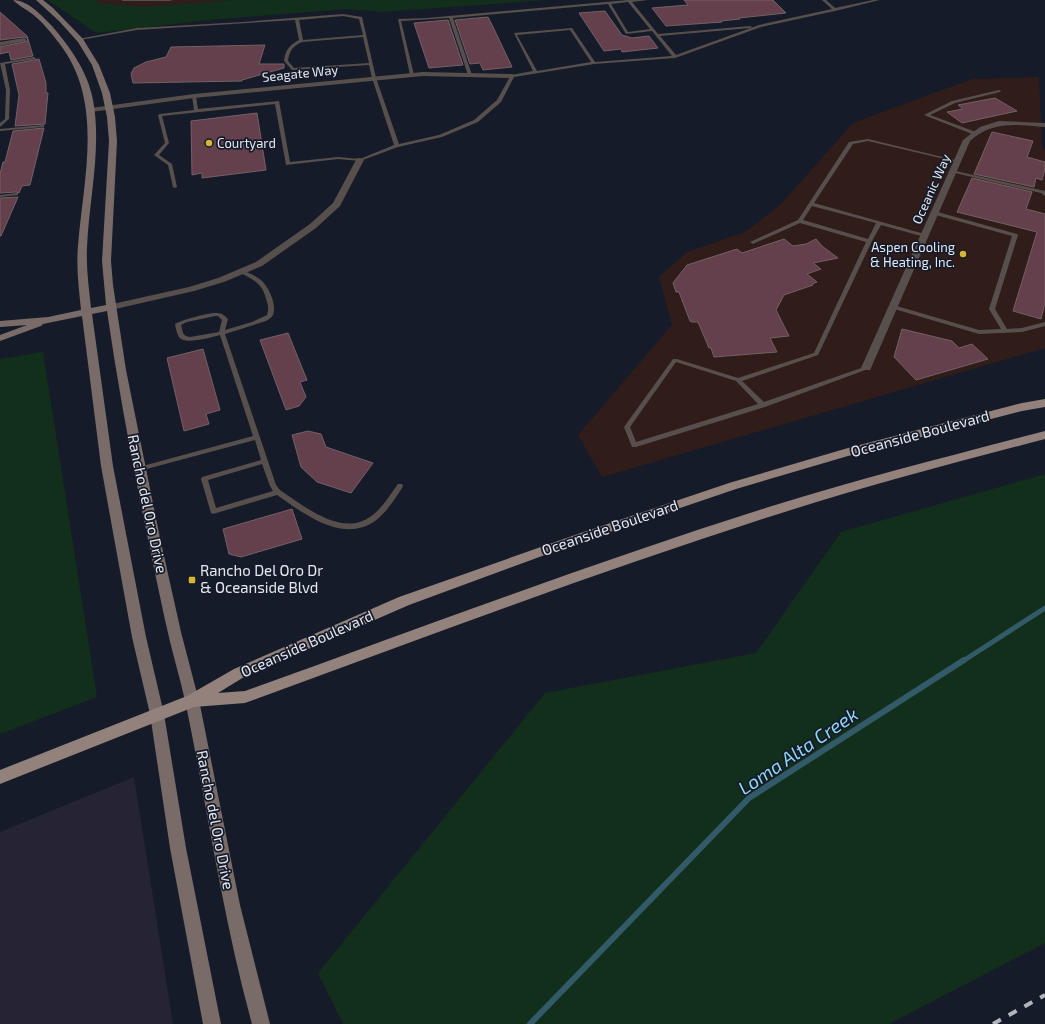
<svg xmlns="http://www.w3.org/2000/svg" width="1045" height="1024" viewBox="0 0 1045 1024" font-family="'Exo 2',sans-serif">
<rect width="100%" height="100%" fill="#161b29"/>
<path fill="#301d1a" d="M95 0H234L144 7 100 3Z
M1039 77 1042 147 1045 151V348L602 477 578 435 672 325 659 277 687 252 745 232 780 205 853 123 972 79Z"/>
<path fill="#262434" d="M134 777 173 1024H0V832Z"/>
<path fill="#122f1c" d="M48 0H95L100 3 144 7 234 0H546L382 12 347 9 208 20 96 33Z
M43 352 97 697 0 734V359Z
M1045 474V943L889 1024H343L318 973 545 693 756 653 841 532Z"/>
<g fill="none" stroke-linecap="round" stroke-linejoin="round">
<path stroke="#325a69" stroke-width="5" d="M963 661 1045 608"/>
<path stroke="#325a69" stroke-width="6" d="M530 1024 749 798 964 660"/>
</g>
<path fill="#63404b" stroke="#746066" d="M684 0H773L786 13 739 18 740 19 721 21 722 22 666 26 652 8 688 5Z
M605 11 622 35 632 38 649 36 658 48 622 52 621 49 604 51 579 13Z
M0 12 27 36 33 56 11 60 9 52 0 54V47L28 41 27 38 24 37 0 40Z
M488 17 494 29 512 67 483 70 480 63 470 64 455 20Z
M448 20 463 65 429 68 414 23Z
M265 45 259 64H284V68L242 80V81L133 83 131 74 134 68 146 62 166 57 171 47Z
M39 59 46 83V93H48L45 124 15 126 19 95 12 64Z
M995 98 1017 111 962 123 947 112 963 109 958 105Z
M257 113 266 170 202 178V173L192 175 191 121Z
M44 128 30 185 22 186 19 193 16 192 0 193V174L3 162H5L13 131Z
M992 132 1033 141 1027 157 1045 162V169L1042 180 1036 178 1034 187 974 174Z
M972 178 1032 192 1026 209 1045 214V303L1041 319 1013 311 1037 232 957 212Z
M18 197 1 236H0V198Z
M784 239 793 246 806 244 816 239 822 246 838 258 813 263 821 269 807 274 817 282 812 284 813 285 784 295 776 310 789 336 770 338 777 352 714 357 711 348H709L698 322H692L690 321 679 292H676L673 283 687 265 737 249 742 253Z
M902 329 952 341 959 348 972 344 988 359 916 380 894 357Z
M288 333 307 380 300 382 306 397 299 406 286 410 260 340Z
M203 349 220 410 206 414 209 424 184 431 167 358Z
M308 431 321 434 326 447 373 463 351 493 317 482 301 467 292 435Z
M292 509 302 539 241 557 229 554 223 529Z"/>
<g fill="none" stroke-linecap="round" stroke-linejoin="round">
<path fill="#574f4c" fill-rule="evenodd" d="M121 0H172L170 1H123Z
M628 0H648L632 2 658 34 750 26 752 27 750 28 660 36 676 55 759 25 832 9 822 0H826L835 8 873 0H880L835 11 761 27 675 58 594 64 514 77 501 102 478 122 442 137 398 147 360 161 338 159 286 165 275 104 162 116 169 143 159 155 172 164 177 187 175 188 173 187 168 165 154 155 165 143 158 115 160 114 194 110 192 96 194 95 196 96 198 109 279 101 290 162 338 157 360 159 394 145 372 78 369 65 292 70 284 61C285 51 289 45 299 40L295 20 137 30 80 40 78 39 137 28 243 22 343 14 362 17 376 78 399 144 439 135 474 120 497 100 511 75 533 71 514 33 572 28 595 62 672 56 652 31 626 34 608 4 453 18 472 75 470 76 468 75 449 18 401 21 414 75 412 76 410 75 398 19 427 18ZM628 2 650 29 628 32 611 4ZM343 16 359 19 363 35 303 40 299 20ZM570 30 591 62 537 71 517 35ZM363 37 369 63 294 68 288 61C289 51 293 46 302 42Z
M34 57 36 58 35 59 5 64 10 90 9 119 0 127V123L5 119 6 90 0 63Z
M999 90 1001 91 1000 92 955 103 930 115 976 132V134H972L924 115 952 101Z
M42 125H44V127L0 131V129Z
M868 139 959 161 957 162 868 141 853 144 814 203 928 235 925 237 881 225 872 241 818 355 742 381 764 402 864 367H868L869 368 868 369 765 407 636 447H632L624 427 673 359H677L738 378 814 353 866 242 800 223 755 243 753 244 750 242 798 220 849 142ZM812 206 876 223 868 239 803 220ZM676 362 736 381 758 404 636 442 630 427Z
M951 170 1045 191V196L1041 193 951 172Z
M16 193H18V195L0 197V195Z
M934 211 1017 234 1018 235 995 309 1007 329 1022 328 1045 322V326L1022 332 979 334 891 308 890 307 893 305 979 330 1001 329 989 309 1012 236 932 214V212Z
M242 270C249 273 256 276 261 280 269 287 277 305 273 315 271 318 269 319 266 321L225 334 276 485 280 490C304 506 341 537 370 517 382 509 389 496 398 484H402L403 486 402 488C394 500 387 512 375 521 342 544 303 513 277 495L213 514 211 513 201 479 202 477 261 460 255 440 139 471 136 469 139 467 253 436 220 335C212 337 189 344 181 339 177 336 176 329 175 324 181 320 210 312 217 313 222 313 225 316 228 319L225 330 252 322 267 315C269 309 268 304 266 299 263 284 253 279 240 273V271ZM215 316H218L222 320 219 332 190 337C182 336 183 332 181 325L187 322ZM262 464 270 486 273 491 216 508 208 480Z"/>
<path fill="#574f4c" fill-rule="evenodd" d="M24 38 26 39V41L0 46V42Z
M423 72 512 74 516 76 512 78 423 76 194 98 91 112 87 110 91 108 194 94Z
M999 121 1045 123V127C1017 125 993 120 970 141L871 368 870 370H862L861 368 963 140 980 127Z
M357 158H360L364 160 340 206 316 228 262 266 224 282 194 291 111 310 106 307 108 305 189 287 218 278 256 262 310 224 333 203Z"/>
<path fill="#796b67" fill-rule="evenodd" d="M13 0C28 0 42 16 52 26 70 47 88 72 93 100 102 148 89 199 87 248 86 268 89 288 91 308L106 305 102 261 109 141 107 117 102 93 92 65 78 42 59 21 36 0H43L53 8 83 39 99 65 110 93 115 117 117 141 111 261 113 285 126 370 160 538 181 632 200 705 240 905 270 1024H252C223 919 208 812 186 705 180 677 171 649 165 620 143 518 122 415 107 311L92 314 113 466 146 637 164 714 186 848 221 1024H203L170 848 150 714 132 637 101 466 82 316 43 324 41 326 0 341V335L27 325 0 327V321L48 317 81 310C79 289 76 268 78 246 83 179 105 102 59 43 53 35 45 25 37 18 30 11 20 7 13 0Z"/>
<path fill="#93827c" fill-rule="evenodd" d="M1045 399V407L1022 411 848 456 736 489 583 541 409 605 244 677 218 693 245 691C420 628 594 562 772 506 862 478 954 455 1045 431V439C954 463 862 487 772 516 594 573 420 639 245 703L194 707 0 784V770L187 696 234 669 399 597 575 535 729 483 848 448 1022 403Z"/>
<path stroke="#b1b5bf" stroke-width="4" stroke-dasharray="9 9" stroke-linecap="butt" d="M993 1024 1045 995"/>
</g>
<g fill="#d4b635" stroke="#161b29" stroke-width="1.5">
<circle cx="209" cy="143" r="4"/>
<circle cx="963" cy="254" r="4"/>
<rect x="188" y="576" width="8" height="8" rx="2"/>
</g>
<g text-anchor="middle" stroke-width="3.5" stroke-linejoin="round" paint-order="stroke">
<g font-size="13" fill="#e4e8f1" stroke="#161b29">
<text transform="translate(300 73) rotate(-6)" y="5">Seagate Way</text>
<text transform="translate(931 189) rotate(-66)" y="5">Oceanic Way</text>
</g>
<g font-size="13" fill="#e4e8f1" stroke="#161b29" text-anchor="start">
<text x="217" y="148">Courtyard</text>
<text x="955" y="252" text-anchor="end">Aspen Cooling<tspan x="955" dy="15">&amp; Heating, Inc.</tspan></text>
</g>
<g font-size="15" fill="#e4e8f1" stroke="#161b29">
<text transform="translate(920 434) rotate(-15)" y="5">Oceanside Boulevard</text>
<text transform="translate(147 504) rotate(78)" y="5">Rancho del Oro Drive</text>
<text transform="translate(610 528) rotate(-19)" y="5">Oceanside Boulevard</text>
<text transform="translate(307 644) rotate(-24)" y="5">Oceanside Boulevard</text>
<text transform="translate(215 820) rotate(79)" y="5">Rancho del Oro Drive</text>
</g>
<g font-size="15" fill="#e4e8f1" stroke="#161b29" text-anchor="start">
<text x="200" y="576">Rancho Del Oro Dr<tspan x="200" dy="17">&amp; Oceanside Blvd</tspan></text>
</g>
<g font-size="19" font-style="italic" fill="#8ed7f2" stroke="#161b29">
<text transform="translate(798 751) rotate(-34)" y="7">Loma Alta Creek</text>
</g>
</g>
</svg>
